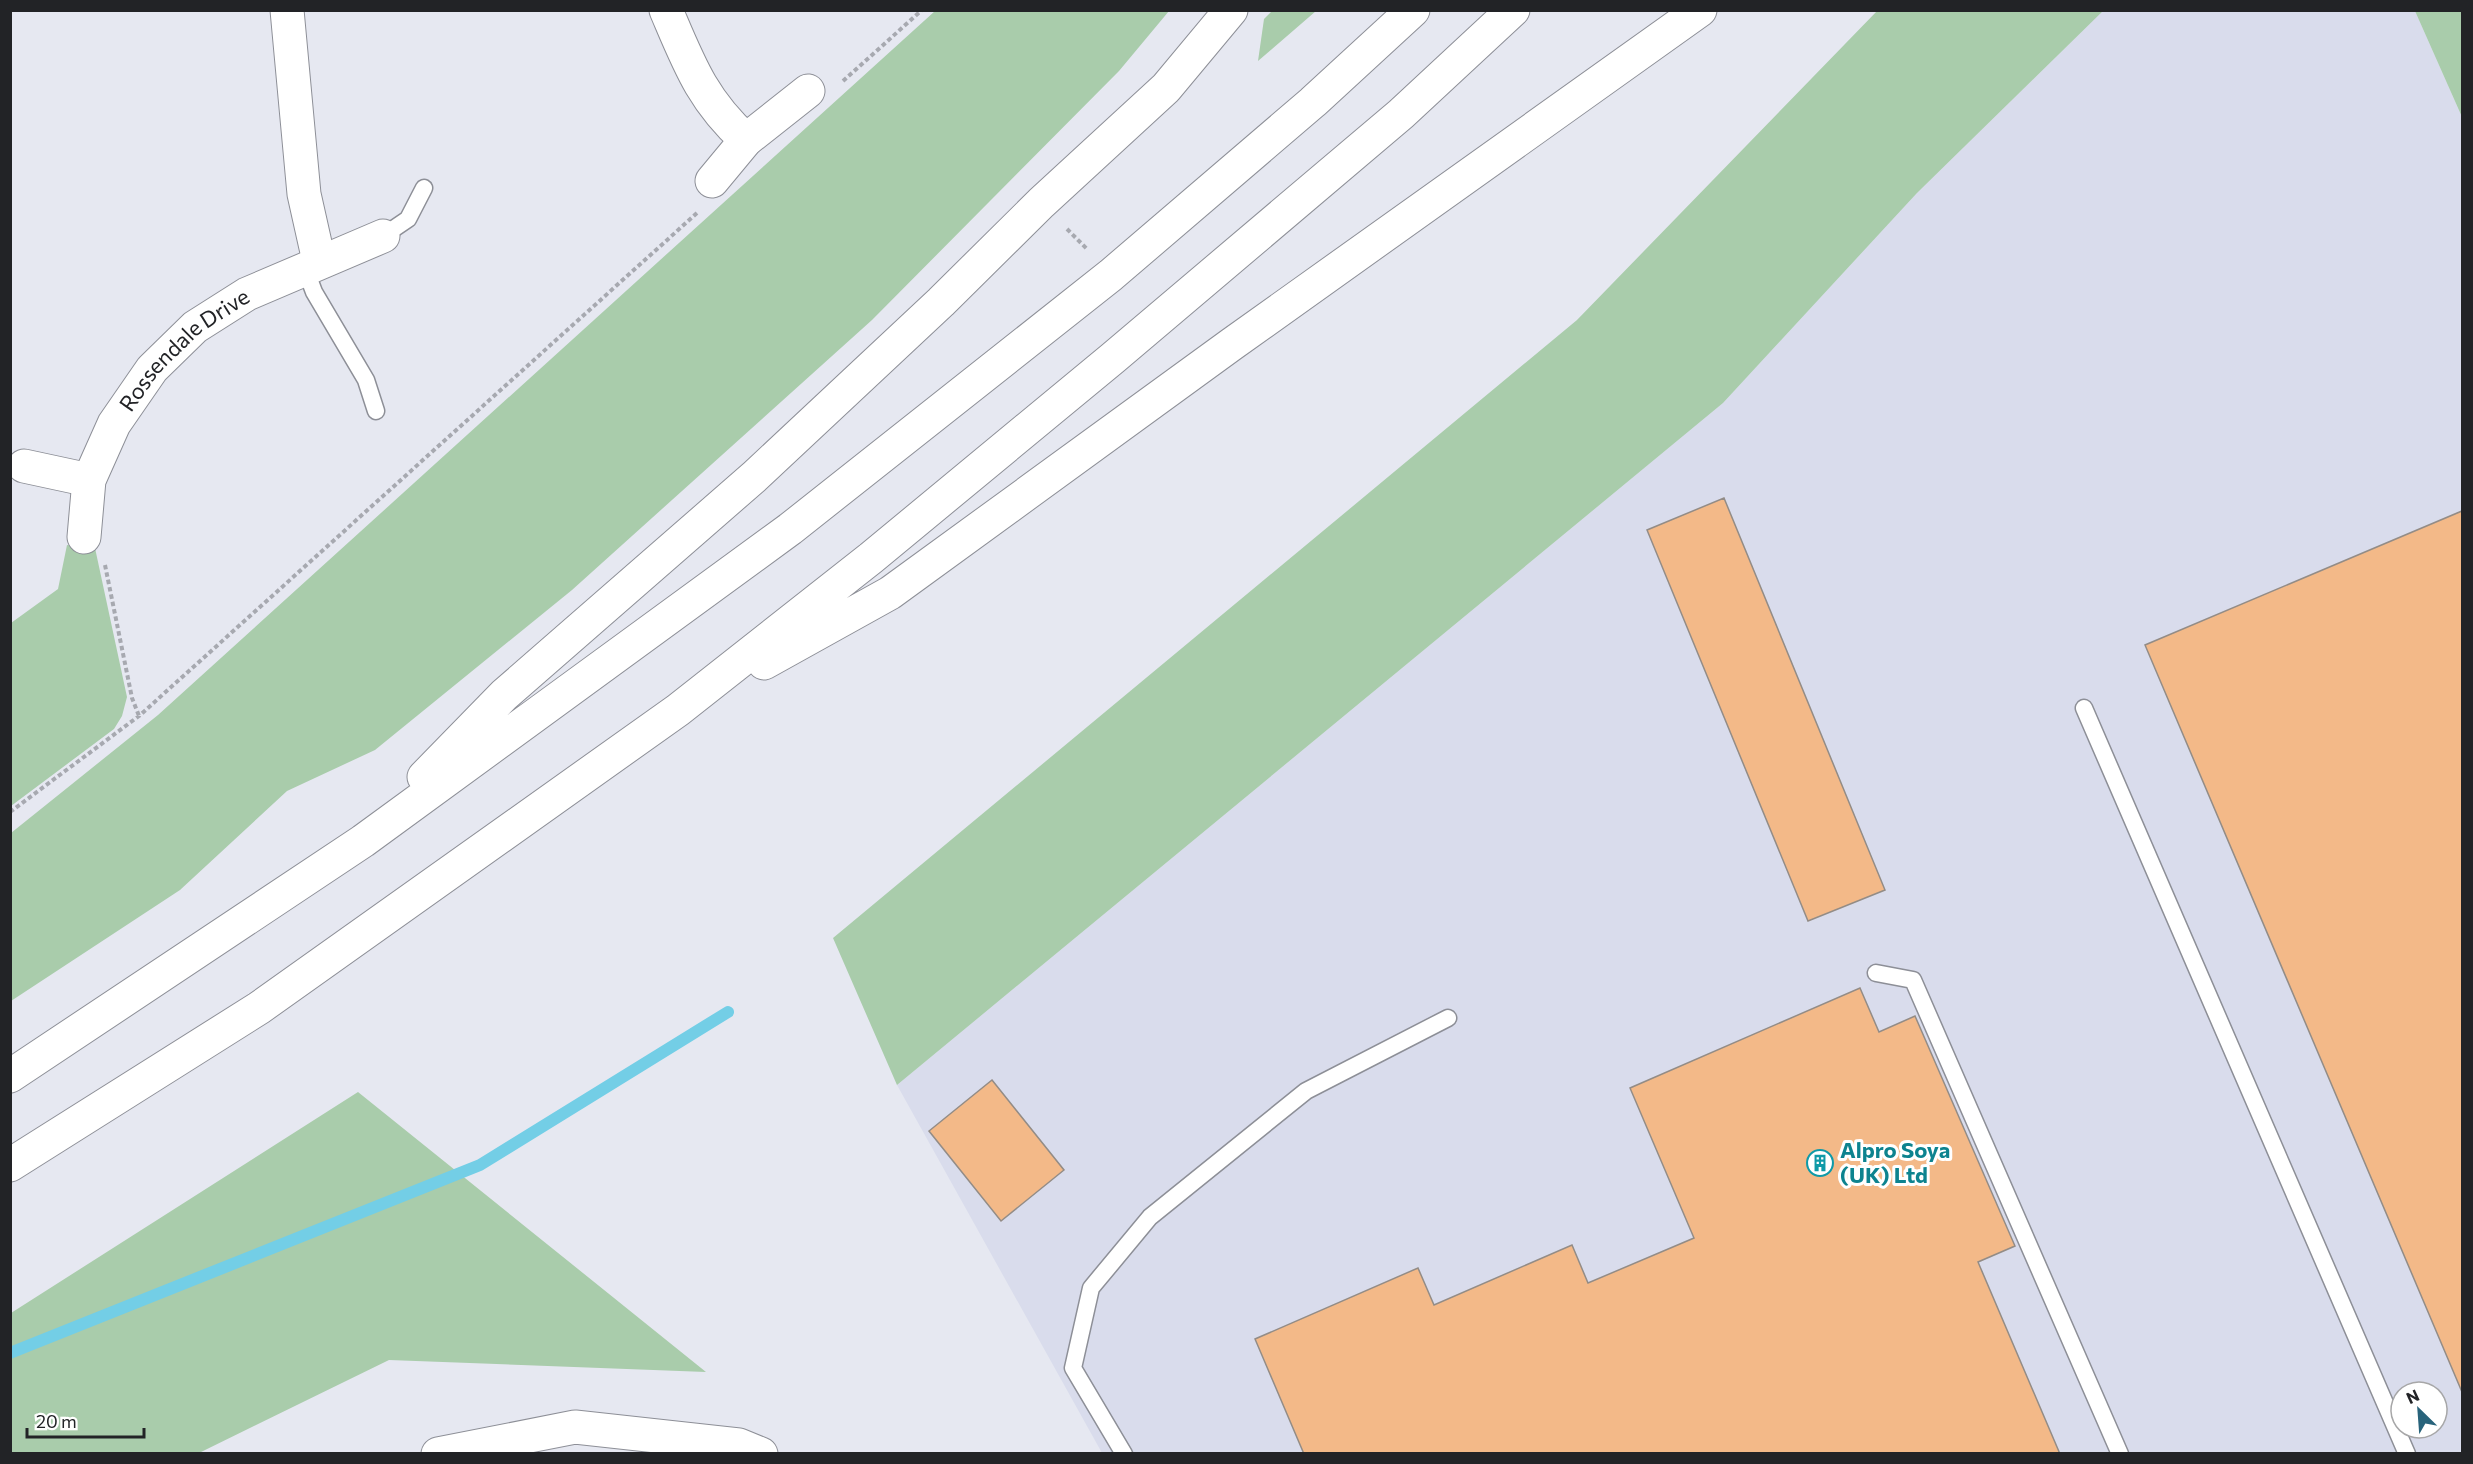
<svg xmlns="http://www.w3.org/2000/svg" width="2473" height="1464" viewBox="0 0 2473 1464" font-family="Commissioner,sans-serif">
<rect width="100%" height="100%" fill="#e6e8f1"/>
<path fill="#d9dcec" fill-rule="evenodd" d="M2103 11H2415L2462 117V1453H1102L897 1085 1723 403 1917 193ZM2401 1392H2437V1428H2401Z"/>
<path fill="#a9ccab" d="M1878 10 2103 11 1917 193 1723 403 897 1085 833 938 1577 320Z
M935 11H1169L1119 71 872 320 572 590 375 750 287 791 180 890 11 1001V833L158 715Z
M1272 11H1316L1258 61 1264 19Z
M2415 11H2462V117Z
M67 545 95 548 127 697 122 716 114 729 11 806V623L58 589Z
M358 1092 706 1372 389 1360 199 1453H11V1313Z"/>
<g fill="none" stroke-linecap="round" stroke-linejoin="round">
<path stroke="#73cee6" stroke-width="12" d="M10 1353 480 1165 728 1012"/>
</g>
<path fill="#f3b988" stroke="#938c86" stroke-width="1.5" d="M1724 498 1885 890 1808 921 1647 530Z
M2462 511V1392L2145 645Z
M1860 988 1879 1032 1915 1016 2015 1246 1978 1262 2060 1454H1304L1255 1339 1418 1268 1434 1305 1572 1245 1588 1283 1694 1238 1630 1088Z
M992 1080 1064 1170 1001 1221 929 1131Z"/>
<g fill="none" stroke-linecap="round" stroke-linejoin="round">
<defs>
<path id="lane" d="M383 236 408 219 424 188
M305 268 314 292 366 380 376 411
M2084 708 2407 1454
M1876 973 1913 980 2120 1454
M1124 1454 1073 1368 1091 1288 1150 1217 1306 1091 1448 1018"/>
<g id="street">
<path d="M287 10 304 194 319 261"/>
<path d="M666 10C689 64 702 100 746 140"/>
<path d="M712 181 746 140 808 91"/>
<path d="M24 466 89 480"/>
<path id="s1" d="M84 537 89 480 114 424 152 369 195 327 247 294 383 236"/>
</g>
<path id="secondary" d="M438 1454 575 1427 739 1445 761 1454"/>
<path id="highway" d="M764 663 890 593 1232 344 1700 10
M424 777 504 695 754 477 941 302 1041 203 1166 88 1231 10
M10 1076 363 841 790 529 1111 275 1313 102 1413 10
M10 1165 259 1008 678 710 871 558 1113 358 1401 114 1513 10"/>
</defs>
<use href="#lane" stroke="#8d8f97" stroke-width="19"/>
<use href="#street" stroke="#8d8f97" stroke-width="35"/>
<use href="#secondary" stroke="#8d8f97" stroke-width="35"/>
<use href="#highway" stroke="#8d8f97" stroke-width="35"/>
<path stroke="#a7a9b0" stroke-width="4" stroke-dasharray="4.5 3" stroke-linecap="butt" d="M843 81 922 10
M1067 229 1087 249
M105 565 132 698 139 716
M10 812 139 716 697 213"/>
<use href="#lane" stroke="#fff" stroke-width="16"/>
<use href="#street" stroke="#fff" stroke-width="33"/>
<use href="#secondary" stroke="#fff" stroke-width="33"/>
<use href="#highway" stroke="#fff" stroke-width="33"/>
</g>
<defs>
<symbol id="building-ring" viewBox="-11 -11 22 22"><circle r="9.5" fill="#fff" stroke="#0f9aa8" stroke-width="1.5"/><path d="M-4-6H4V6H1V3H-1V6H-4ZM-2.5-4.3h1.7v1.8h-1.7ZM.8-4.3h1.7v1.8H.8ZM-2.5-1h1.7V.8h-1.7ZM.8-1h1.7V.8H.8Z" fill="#0f9aa8"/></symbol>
</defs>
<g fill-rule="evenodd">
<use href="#building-ring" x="1805" y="1148" width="30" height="30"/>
</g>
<g text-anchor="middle" stroke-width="6" stroke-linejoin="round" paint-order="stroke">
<g font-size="22" fill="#222326" stroke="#fff">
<text dy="8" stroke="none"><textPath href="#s1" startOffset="222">Rossendale Drive</textPath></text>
</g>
<g font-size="22" font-weight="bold" fill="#0d838f" stroke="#fff" text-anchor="start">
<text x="1840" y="1158">Alpro Soya<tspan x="1840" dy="25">(UK) Ltd</tspan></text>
</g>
</g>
<rect width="2473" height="1464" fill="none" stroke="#222326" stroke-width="24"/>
<g transform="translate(2419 1410) rotate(335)"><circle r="28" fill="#ffffff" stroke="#a7a7a8" stroke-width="1.5"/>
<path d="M0-4.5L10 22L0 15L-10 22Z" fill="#28637b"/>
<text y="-9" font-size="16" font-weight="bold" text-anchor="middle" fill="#222326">N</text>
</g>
<path d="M27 1428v9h117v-9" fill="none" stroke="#222326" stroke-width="3"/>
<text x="36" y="1428" font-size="18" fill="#222326" stroke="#ffffff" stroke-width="4.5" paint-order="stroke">20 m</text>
</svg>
